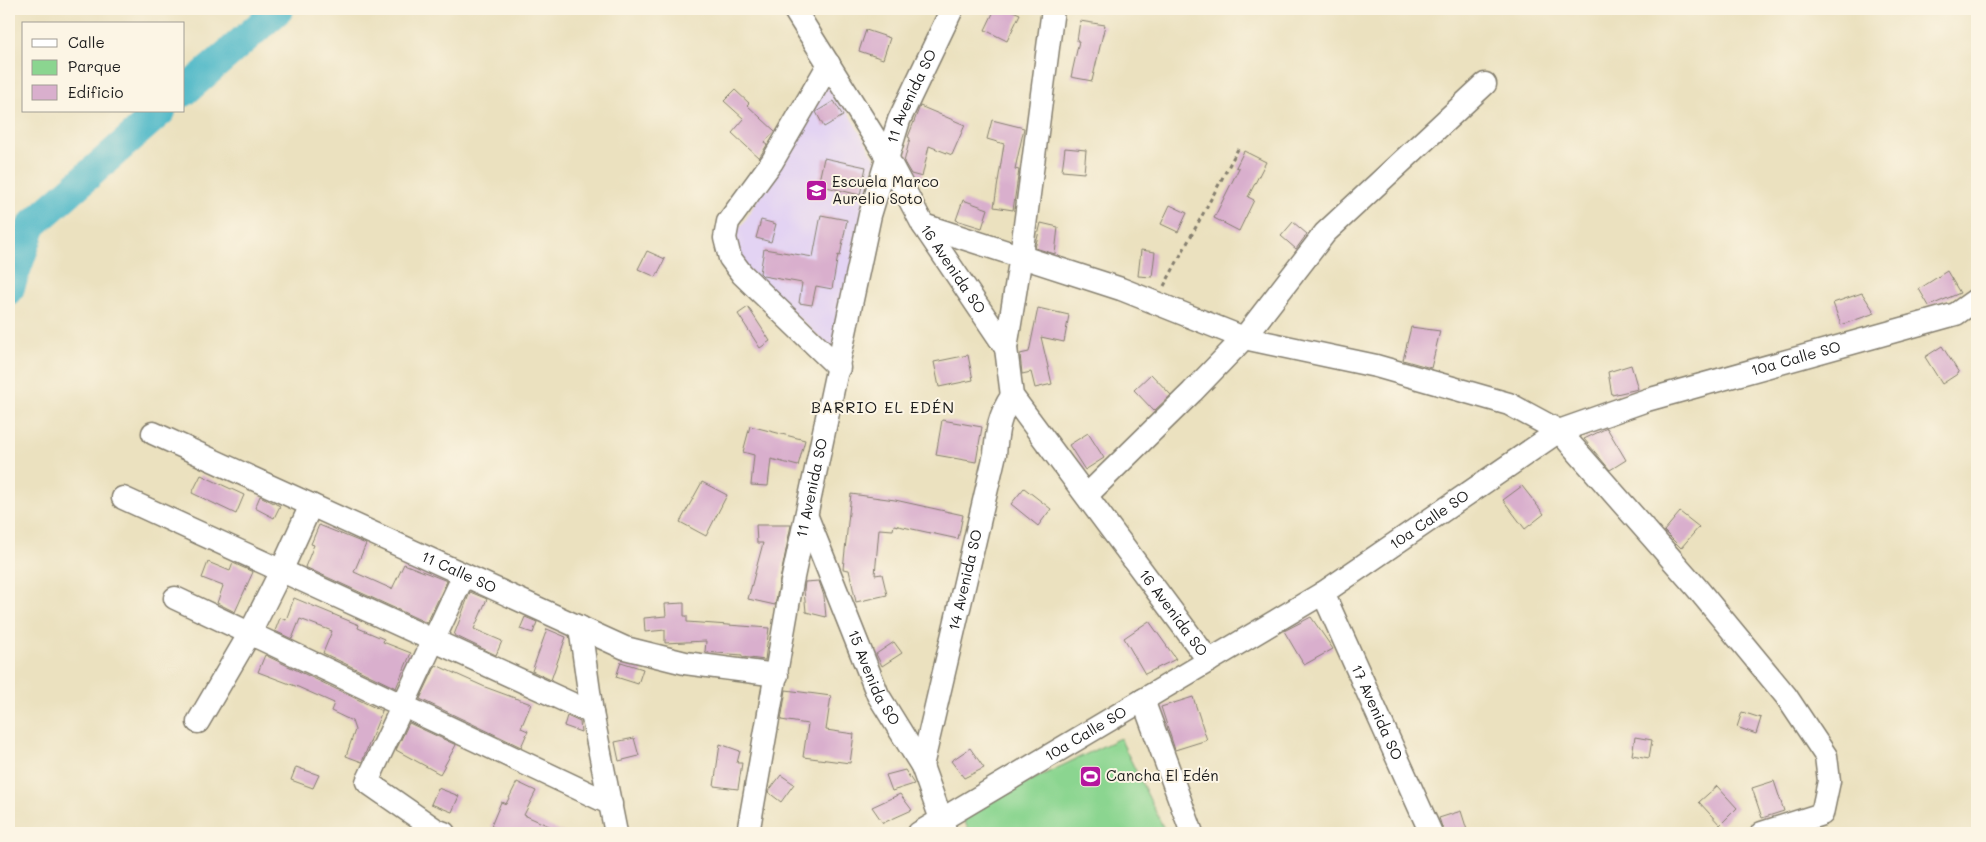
<svg xmlns="http://www.w3.org/2000/svg" width="1986" height="842" viewBox="0 0 1986 842" font-family="Mali,sans-serif">
<rect width="100%" height="100%" fill="#fcf5e5"/>
<filter id="ink" filterUnits="userSpaceOnUse"><feTurbulence type="fractalNoise" baseFrequency=".02" numOctaves="2"/><feDisplacementMap in="SourceGraphic" scale="10" xChannelSelector="R" yChannelSelector="G"/><feConvolveMatrix kernelMatrix="1 2 1 2 8 2 1 2 1" color-interpolation-filters="sRGB"/></filter>
<filter id="wash" filterUnits="userSpaceOnUse"><feTurbulence type="fractalNoise" baseFrequency=".0096" numOctaves="4" result="noise"/><feDisplacementMap in="SourceGraphic" scale="20" xChannelSelector="R" yChannelSelector="G"/><feGaussianBlur stdDeviation="1.12" result="paint"/><feColorMatrix in="noise" values="0 0 0 0 0 0 0 0 0 0 0 0 0 0 0 0 0 1.4 0 .05"/><feComposite in="paint" operator="in"/></filter>
<g filter="url(#wash)">
<rect width="100%" height="100%" fill="#ebe1bf"/>
<path fill="#e3d3f3" d="M829 80 876 160 833 350 744 266 732 236 744 222Z"/>
<path fill="#8bd590" stroke="#547856" d="M1120 738 1166 833H970L961 814Z"/>
<g fill="none" stroke-linecap="round" stroke-linejoin="round">
<path stroke="#4bb7c7" stroke-width="30" d="M184 92 279 9
M9 290 32 225 161 111"/>
</g>
<g id="blocks">
<path fill="#d9afcd" d="M995 9H1008L1020 14 1007 41 985 30Z
M1080 21 1105 25 1092 81 1071 77 1079 41H1077Z
M866 30 890 38 883 59 859 51Z
M735 90 749 103 747 105 775 131 765 142 767 145 759 158 732 133 744 119 724 101Z
M834 101 843 116 824 127 816 112Z
M920 106 965 125 952 155 929 146 922 177 911 174 904 162 910 138 908 137Z
M992 120 1024 128 1015 169 1019 170 1013 210 994 207 1004 144 987 139Z
M1065 148 1086 150 1084 173 1062 171Z
M1244 151 1266 162 1248 197 1254 200 1239 231 1214 218 1239 168 1236 167Z
M824 158 866 167 860 195 818 185Z
M963 200 988 209 982 228 956 220Z
M1170 205 1187 213 1178 232 1161 224Z
M821 215 847 220 840 256 838 255 832 289 816 286 812 305 799 303 802 283 763 276 760 273 764 249 813 257Z
M761 220 776 224 771 242 756 238Z
M1293 222 1307 234 1296 249 1281 236Z
M1041 223 1058 227 1055 254 1035 248Z
M1141 250 1155 252 1152 277 1138 276Z
M647 251 665 259 656 277 638 269Z
M1947 271 1960 293 1929 306 1919 289Z
M1862 293 1875 313 1841 325 1833 303Z
M748 307 770 341 760 348 738 314Z
M1038 308 1069 315 1064 342 1041 337 1052 384 1035 388 1031 372 1022 374 1020 354 1029 352Z
M1411 327 1440 331 1431 368 1403 360Z
M1942 346 1959 373 1942 384 1925 357Z
M968 355 973 380 939 387 934 362Z
M1631 365 1638 389 1612 395 1608 372Z
M1151 374 1171 395 1154 411 1134 390Z
M942 420 982 427 976 462 936 455Z
M750 426 805 440 798 466 771 459 768 486 751 485 754 455 743 452Z
M1607 428 1626 460 1610 470 1584 439Z
M1088 433 1104 458 1085 470 1069 445Z
M201 475 244 495 236 514 192 493Z
M702 482 727 495 706 536 680 522Z
M1522 486 1544 514 1525 529 1503 500Z
M1024 488 1051 509 1038 526 1011 504Z
M851 494 895 500 963 515 958 539 894 525 893 530 879 529 875 575 882 574 887 595 856 602 849 570 843 569Z
M260 496 280 506 274 518 255 508Z
M1680 512 1699 527 1681 548 1664 531Z
M319 525 366 544 354 572 392 589 404 564 447 581 427 623 305 567 314 545 311 544Z
M756 525H791L775 605 748 599 763 543H757Z
M208 562 230 571 233 563 253 572 235 612 217 603 223 586 202 578Z
M819 581 824 596 826 617 806 612 804 590 805 582Z
M470 592 487 599 474 629 502 641 496 655 454 635Z
M294 598 359 625 358 628 384 639 383 642 411 653 396 688 323 653 332 631 300 619 292 639 275 631 280 618 286 620Z
M684 603V616H687V622L769 628 765 660 742 657V655L705 652 706 641 665 643V630L645 632 644 618 666 616 665 604Z
M525 617 537 622 533 633 520 629Z
M1311 617 1333 649 1304 665 1284 631Z
M1149 621 1176 659 1145 674 1124 638Z
M547 629 566 637 551 680 532 671Z
M894 642 902 653 882 666 876 654Z
M265 655 382 711 362 762 346 756 355 730 352 721 331 711 334 703 298 687 258 672Z
M621 662 643 669 638 684 616 677Z
M436 665 485 687 531 704 521 728 528 731 521 747 420 699Z
M786 690 831 696 826 730 854 734 850 763 803 757 808 724 781 720Z
M1193 697 1207 740 1175 750 1161 707Z
M1742 712 1761 718 1756 734 1737 727Z
M567 716 580 722 581 732 564 726Z
M409 723 456 745 440 774 396 750Z
M1635 737 1652 740 1649 758 1632 755Z
M634 738 639 756 619 761 615 742Z
M720 744 740 751 737 763H742L738 789 714 786Z
M970 748 984 768 964 778 951 761Z
M296 767 319 775 313 788 291 780Z
M905 770 914 784 892 791 886 775Z
M781 775 794 784 781 802 768 792Z
M1774 781 1784 811 1762 818 1752 788Z
M517 782 536 791 524 815 565 833H509L491 826 501 802 506 804Z
M1717 786 1737 808 1720 825 1699 802Z
M438 788 459 796 452 812 431 804Z
M900 794 912 810 883 823 872 807Z
M1461 811 1467 830 1457 833H1444L1439 818Z"/>
</g>
</g>
<g filter="url(#ink)">
<use href="#blocks" fill-opacity="0" stroke="#847e6e" stroke-width="1"/>
<g fill="none" stroke-linecap="round" stroke-linejoin="round">
<defs>
<g id="minor">
<path id="s1" d="M794 9 888 159 923 225 1006 348"/>
<path id="s2" d="M1053 9 1021 256 1006 348 1012 396 1209 661"/>
<path d="M829 64 772 162 728 222 725 238 730 258 742 274 839 368"/>
<path d="M923 225 1121 289 1244 338 1376 366 1509 404 1559 431 1696 587 1786 696 1826 756 1829 781 1822 814 1762 833"/>
<path id="s3" d="M153 433 625 648 685 663 777 675"/>
<path d="M1087 495 1192 392 1244 338 1325 233 1485 84"/>
<path d="M123 498 592 713"/>
<path id="s4" d="M807 517 878 695 922 766 946 833"/>
<path id="s5" d="M1323 593 1431 833"/>
<path d="M175 598 611 804"/>
<path d="M580 627 592 713 616 833"/>
<path d="M1143 700 1192 833"/>
<path d="M198 722 250 633 281 571 311 505"/>
<path id="s6" d="M922 766 995 454C997 431 999 415 1012 396"/>
<path d="M444 833 436 830 367 782 464 575"/>
<path id="s7" d="M748 833 792 582 870 215 899 120 952 9"/>
<path id="s8" d="M919 833 1323 593 1559 431 1647 400 1956 314 1977 299"/>
</g>
</defs>
<use href="#minor" stroke="#847e6e" stroke-width="25"/>
<path stroke="#847e6e" stroke-width="3" stroke-dasharray="4 4" stroke-linecap="butt" d="M658 10 661 9
M1164 286 1238 149"/>
<use href="#minor" stroke="#fff" stroke-width="22"/>
</g>
</g>
<defs>
<symbol id="school-square" viewBox="-11 -11 22 22"><rect x="-9" y="-9" width="18" height="18" rx="4" fill="#b5179e" stroke="#fcf5e5"/><path d="M0-5L7-2L0 1L-7-2ZM-4 1L0 2.5L4 1V4Q0 6-4 4Z" fill="#fff"/></symbol>
<symbol id="stadium-square" viewBox="-11 -11 22 22"><rect x="-9" y="-9" width="18" height="18" rx="4" fill="#b5179e" stroke="#fcf5e5"/><path d="M0-5a6.5 5 0 1 0 0 10a6.5 5 0 1 0 0-10ZM-3.5-1.8h7v3.6h-7Z" fill="#fff"/></symbol>
</defs>
<g fill-rule="evenodd">
<use href="#school-square" x="804" y="178" width="25" height="25"/>
<use href="#stadium-square" x="1078" y="764" width="25" height="25"/>
</g>
<g text-anchor="middle" stroke-width="4" stroke-linejoin="round" paint-order="stroke">
<g font-size="15" fill="#1c1c1c" stroke="#fcf5e5">
<text dy="5" stroke="none"><textPath href="#s7" startOffset="756">11 Avenida SO</textPath></text>
<text dy="5" stroke="none"><textPath href="#s1" startOffset="305">16 Avenida SO</textPath></text>
<text dy="5" stroke="none"><textPath href="#s8" startOffset="1004">10a Calle SO</textPath></text>
<text dy="5" stroke="none"><textPath href="#s7" startOffset="351">11 Avenida SO</textPath></text>
<text dy="5" stroke="none"><textPath href="#s8" startOffset="599">10a Calle SO</textPath></text>
<text dy="5" stroke="none"><textPath href="#s3" startOffset="336">11 Calle SO</textPath></text>
<text dy="5" stroke="none"><textPath href="#s6" startOffset="191">14 Avenida SO</textPath></text>
<text dy="5" stroke="none"><textPath href="#s2" startOffset="661">16 Avenida SO</textPath></text>
<text dy="5" stroke="none"><textPath href="#s4" startOffset="174">15 Avenida SO</textPath></text>
<text dy="5" stroke="none"><textPath href="#s5" startOffset="131">17 Avenida SO</textPath></text>
<text dy="5" stroke="none"><textPath href="#s8" startOffset="194">10a Calle SO</textPath></text>
</g>
<g font-size="15" fill="#1c1c1c" stroke="#fcf5e5" text-anchor="start">
<text x="832" y="187">Escuela Marco<tspan x="832" dy="17">Aurelio Soto</tspan></text>
<text x="1106" y="781">Cancha El Edén</text>
</g>
<g font-size="16" letter-spacing="1" fill="#1c1c1c" stroke="#fcf5e5">
<text x="883" y="413">BARRIO EL EDÉN</text>
</g>
</g>
<rect width="1986" height="842" fill="none" stroke="#fcf5e5" stroke-width="30"/>
<rect x="22" y="22" width="162" height="90" fill="#fcf5e5" stroke="#a29e95"/>
<rect x="32" y="39" width="25" height="8" fill="#ffffff" stroke="#a29e95"/>
<text x="68" y="48" font-size="15" fill="#1c1c1c">Calle</text>
<rect x="32" y="60" width="25" height="15" fill="#8bd590" stroke="#a29e95"/>
<text x="68" y="72" font-size="15" fill="#1c1c1c">Parque</text>
<rect x="32" y="85" width="25" height="15" fill="#d9afcd" stroke="#a29e95"/>
<text x="68" y="98" font-size="15" fill="#1c1c1c">Edificio</text>
</svg>
